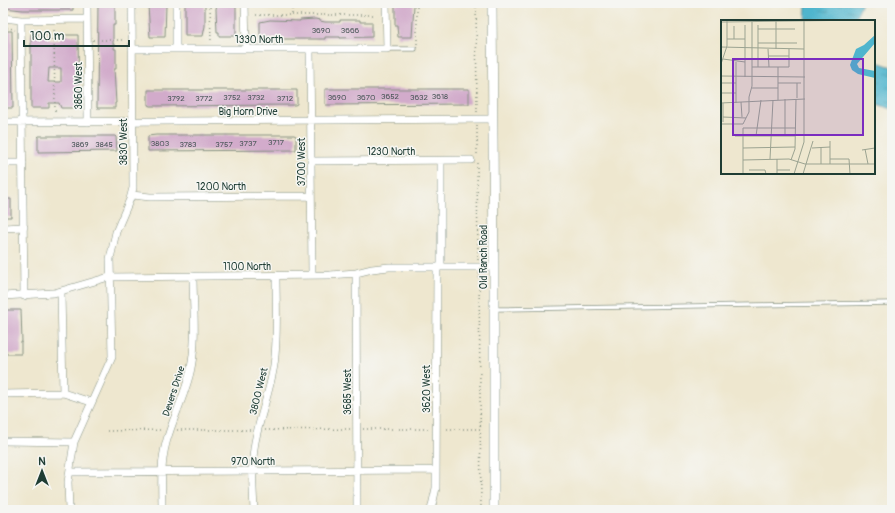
<svg xmlns="http://www.w3.org/2000/svg" width="895" height="513" viewBox="0 0 895 513" font-family="Pangolin,sans-serif">
<defs>
<pattern id="water-ripples" width="26" height="14" patternUnits="userSpaceOnUse"><rect width="26" height="14" fill="#4fb5cd"/><path d="M2 4q2-2 4 0t4 0M15 11q2-2 4 0t4 0" fill="none" stroke="#4194a7"/></pattern>
</defs>
<rect width="100%" height="100%" fill="#f6f6f2"/>
<filter id="ink" filterUnits="userSpaceOnUse"><feTurbulence type="fractalNoise" baseFrequency=".025" numOctaves="2"/><feDisplacementMap in="SourceGraphic" scale="8" xChannelSelector="R" yChannelSelector="G"/><feConvolveMatrix kernelMatrix="1 2 1 2 8 2 1 2 1" color-interpolation-filters="sRGB"/></filter>
<filter id="wash" filterUnits="userSpaceOnUse"><feTurbulence type="fractalNoise" baseFrequency=".012" numOctaves="4" result="noise"/><feDisplacementMap in="SourceGraphic" scale="16" xChannelSelector="R" yChannelSelector="G"/><feGaussianBlur stdDeviation="0.9" result="paint"/><feColorMatrix in="noise" values="0 0 0 0 0 0 0 0 0 0 0 0 0 0 0 0 0 1.4 0 .05"/><feComposite in="paint" operator="in"/></filter>
<g filter="url(#wash)">
<rect width="100%" height="100%" fill="#eee7cf"/>
<path fill="url(#water-ripples)" stroke="#377980" d="M806 3H862L854 21H805Z
M874 61 892 67V109L874 103Z"/>
<g id="blocks">
<path fill="#d2abcb" fill-rule="evenodd" d="M3 3H73V10H23L3 8Z
M98 3H113V5H115V25H113V44H114V49H116V69H114L116 103H115V108H97Z
M149 3H165L166 5 165 37H150L148 5Z
M185 3H205V26L203 36H185Z
M218 3H236V36H219V32H217L216 9 217 4Z
M397 3H412L414 5 412 37H398L397 25H395V5H397Z
M315 19 320 20V21L325 22H340V20H360V22H372V37L340 38V37H325V39H260V22L270 20 300 21V20Z
M3 31H12L13 108H3Z
M31 34H48V39L50 40H60V35H78L79 108H61L59 103H49V108H31ZM49 68H61V82H48Z
M325 89H469V104L326 105 325 104Z
M148 90H297V104L295 105 150 106 148 105Z
M156 135H294L296 136V150L148 151V136Z
M39 136H115L116 137 117 151 38 152V137Z
M3 199H11V217H3Z
M6 310H21L22 342H21V354H6L5 342Z"/>
</g>
</g>
<g filter="url(#ink)">
<use href="#blocks" fill-opacity="0" stroke="#869282" stroke-width="1"/>
<g fill="none" stroke-linecap="round" stroke-linejoin="round">
<defs>
<path id="service" d="M387 49H415
M495 309 892 303"/>
<path id="minor" d="M87 3 88 122
M176 3V49
M245 3 246 49
M3 18 21 20 87 19
M21 20 24 296
M132 49H387L386 3
M310 49 312 275
M3 122 492 119
M311 161 471 160
M441 161V267
M3 163H23
M132 195 150 197 311 196
M3 228 24 227
M356 273 357 510
M61 292 63 393
M3 296 54 293 109 277 330 275 356 273 372 269 389 267H494
M3 394 63 393 91 402
M3 441 74 442 112 357 110 259 116 232 130 199 133 188 132 3
M70 472 436 470
M69 510 68 482 74 442
M162 510C162 488 160 465 166 443 173 417 186 394 191 368 197 338 193 306 193 276
M254 510C253 488 251 464 255 442 260 416 270 391 274 365 278 336 276 305 276 276
M431 510 436 488 437 267"/>
<path id="tertiary" d="M492 3 494 267V510"/>
</defs>
<use href="#service" stroke="#869282" stroke-width="5"/>
<use href="#minor" stroke="#869282" stroke-width="8"/>
<use href="#tertiary" stroke="#869282" stroke-width="10"/>
<path stroke="#869282" stroke-width="1.5" stroke-dasharray="1 3" stroke-linecap="butt" d="M210 3 211 42
M417 3V45
M476 3 477 113
M256 5H376
M292 5V15
M256 15H376
M3 28H10L15 30
M54 30 55 113
M93 40H122
M477 125V157
M477 163 478 261
M479 273 481 510
M363 429H429
M443 429H480
M177 430H251
M265 430 351 429
M107 431 163 430"/>
<use href="#service" stroke="#fff" stroke-width="3.5"/>
<use href="#minor" stroke="#fff" stroke-width="7"/>
<use href="#tertiary" stroke="#fff" stroke-width="9"/>
</g>
</g>
<g text-anchor="middle" stroke-width="3" stroke-linejoin="round" paint-order="stroke">
<g font-size="8" fill="#4c585a">
<text x="321" y="33">3690</text>
<text x="350" y="33">3666</text>
<text x="390" y="99">3652</text>
<text x="440" y="99">3618</text>
<text x="232" y="100">3752</text>
<text x="256" y="100">3732</text>
<text x="337" y="100">3690</text>
<text x="366" y="100">3670</text>
<text x="419" y="100">3632</text>
<text x="176" y="101">3792</text>
<text x="204" y="101">3772</text>
<text x="285" y="101">3712</text>
<text x="276" y="145">3717</text>
<text x="160" y="146">3803</text>
<text x="248" y="146">3737</text>
<text x="80" y="147">3869</text>
<text x="104" y="147">3845</text>
<text x="188" y="147">3783</text>
<text x="224" y="147">3757</text>
</g>
<g font-size="10" fill="#1f3d34" stroke="#f6f6f2">
<text x="259" y="43">1330 North</text>
<text transform="translate(78 86) rotate(-90)" y="4">3860 West</text>
<text x="248" y="115">Big Horn Drive</text>
<text transform="translate(123 142) rotate(-90)" y="4">3830 West</text>
<text x="391" y="155">1230 North</text>
<text transform="translate(301 162) rotate(-90)" y="4">3700 West</text>
<text x="221" y="190">1200 North</text>
<text transform="translate(483 257) rotate(-90)" y="4">Old Ranch Road</text>
<text x="247" y="270">1100 North</text>
<text transform="translate(426 389) rotate(-90)" y="4">3620 West</text>
<text transform="translate(173 391) rotate(-72)" y="4">Devers Drive</text>
<text transform="translate(258 391) rotate(-76)" y="4">3800 West</text>
<text transform="translate(347 392) rotate(-90)" y="4">3685 West</text>
<text x="253" y="465">970 North</text>
</g>
</g>
<g transform="translate(721 20)">
<rect width="154" height="154" fill="#eee7cf"/>
<path d="M154 15V23L136 44 138 48 154 51V58L137 54 131 50 129 45 135 29 143 25Z" fill="#4fb5cd"/>
<path fill="none" stroke="#9ba391" stroke-width="1" d="M55 0V29M0 2 146 0M24 5V57M37 5V47M13 6V19M37 9H74M6 19H24M37 23H76M0 27 83 29M47 29 48 47M47 36H68M2 39 24 42M15 42V83M0 44 6 26V0M31 47H68V29M57 47V80M0 56 84 57M0 63H15M57 63H80M76 63V78M31 68H57M0 73H15M64 79V115M20 82 21 97M0 83 84 79M2 83V102M2 97 25 98M0 104H22L28 92V77L31 66V0M22 108H75M22 108V154M14 116H74M35 116 40 80M109 121V144M100 127V144M22 128 74 127M91 128 109 127M144 129 147 144M141 130 154 128M49 139 52 80M56 139V154M109 139H128L129 154M22 140 68 139 84 144H154M70 140 74 129 75 79M28 150H44L45 154M56 150H69M73 154 83 122V0M82 154 92 121"/>
<path fill="#7b2cbf" fill-opacity="0.15" stroke="#7b2cbf" stroke-width="2" d="M12 39H142V115H12Z"/>
<rect width="154" height="154" fill="none" stroke="#1f3d34" stroke-width="2"/>
</g>
<rect width="895" height="513" fill="none" stroke="#f6f6f2" stroke-width="16"/>
<g transform="translate(42 471)" stroke="#f6f6f2" stroke-width="3" paint-order="stroke">
<path d="M0-3L7 15L0 10L-7 15Z" fill="#1f3d34"/>
<text y="-6" font-size="11" font-weight="bold" text-anchor="middle" fill="#1f3d34">N</text>
</g>
<path d="M24 40v6h105v-6" fill="none" stroke="#1f3d34" stroke-width="2"/>
<text x="30" y="40" font-size="12" fill="#1f3d34" stroke="#f6f6f2" stroke-width="3" paint-order="stroke">100 m</text>
</svg>
